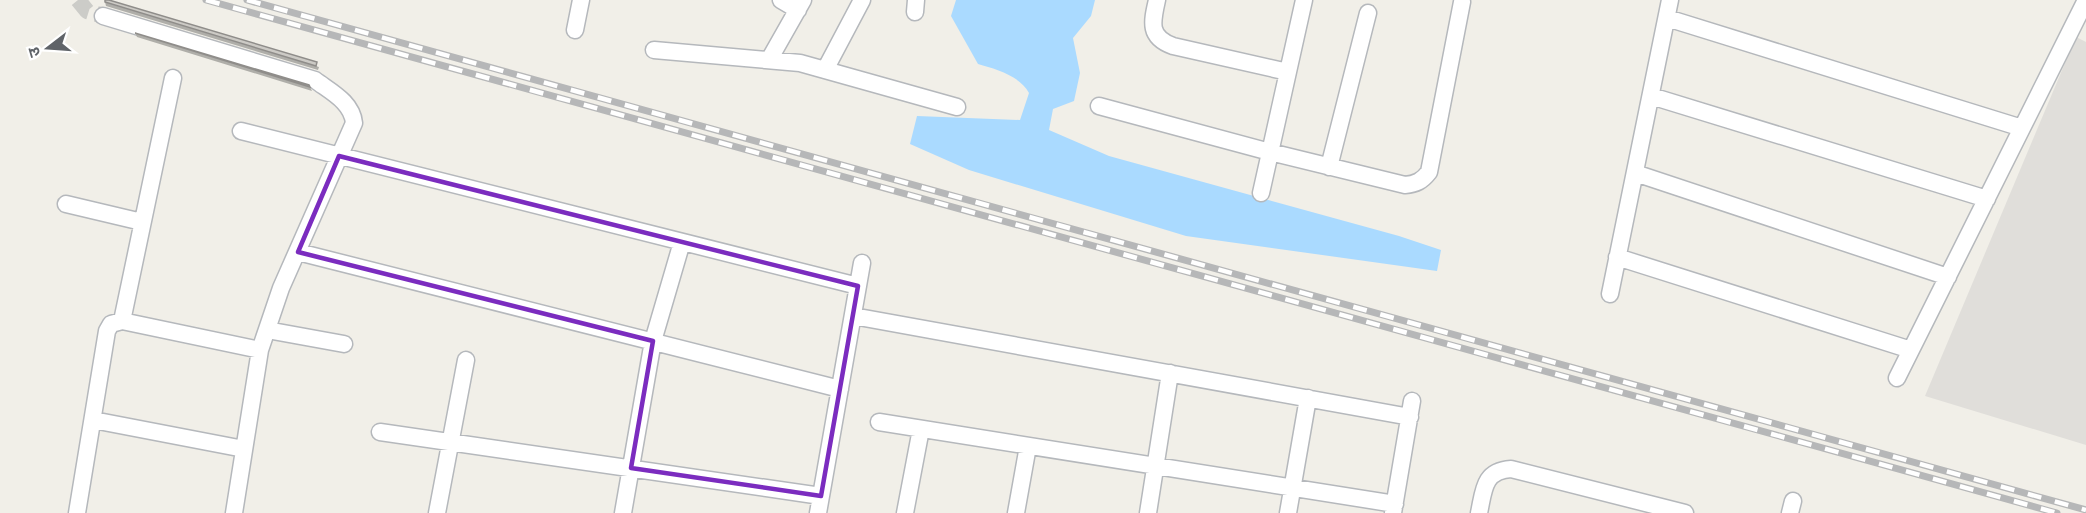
<svg xmlns="http://www.w3.org/2000/svg" width="2086" height="513" viewBox="0 0 2086 513" font-family="'DM Sans','Noto Sans Devanagari',sans-serif">
<rect width="100%" height="100%" fill="#f1efe8"/>
<path fill="#e0deda" d="M2076 37 2086 42V445L1925 396Z"/>
<path fill="#aadaff" d="M956 0H1095L1091 16 1073 38 1080 73 1074 101 1053 109 1049 130 1109 156 1399 236 1441 250 1437 271 1186 236 969 170 910 144 917 116 1020 120 1029 93C1020 76 996 69 978 64L951 16Z"/>
<g fill="none" stroke-linecap="round" stroke-linejoin="round">
<path stroke="#ccccc8" stroke-width="16" stroke-dasharray="16 8" stroke-linecap="butt" d="M78 0 87 11 103 16"/>
<defs>
<path id="minor" d="M781 0 798 10
M1157 0C1152 22 1148 37 1173 46L1288 72
M915 12 916 0
M103 16 315 80C331 92 352 102 354 123L281 288 260 350 234 513
M1667 18 2022 128
M575 30 581 0
M654 50 800 63 957 107
M769 60 803 0
M825 70 862 0
M173 78 122 321 260 350
M1651 96 1987 199
M1099 106 1270 152 1405 185C1416 184 1422 181 1429 172L1462 2
M241 131 858 286
M1329 167 1368 13
M1635 173 1948 277
M1261 193 1304 0
M66 204 142 222
M298 252 840 389
M1617 257 1911 350
M1610 294 1670 0
M853 316 1410 417
M267 330 344 344
M1897 378 2086 0
M93 420 244 449
M879 422 1395 504
M380 432 821 496
M77 513 107 331 111 324 122 321
M437 513 466 360
M623 513 653 341 682 242
M818 513 862 263
M905 513 921 429
M1016 513 1028 446
M1148 513 1170 373
M1288 513 1308 398
M1393 513 1412 401
M1479 513C1484 490 1483 471 1511 469L1685 513
M1790 513 1793 501"/>
</defs>
<use href="#minor" stroke="#b5b8bc" stroke-width="19"/>
<use href="#minor" stroke="#fff" stroke-width="16"/>
<defs>
<path id="rail" d="M206 0 2057 513
M247 0 2086 510"/>
</defs>
<use href="#rail" stroke="#b6b7b8" stroke-width="7"/>
<use href="#rail" stroke="#fff" stroke-width="4.5" stroke-dasharray="14" stroke-linecap="butt"/>
</g>
<path fill="#afaea9" d="M105 2 319 67 318 70 106 6Z
M135 33 310 87 312 91 137 37Z"/>
<path fill="#cccac5" stroke="#8f8d8a" stroke-width="1.5" d="M105 0H109L317 62 316 66 105 2Z
M135 33 309 85 310 87Z"/>
<path fill="none" stroke="#7b2cbf" stroke-width="4.5" stroke-linejoin="round" d="M339 156 858 286 821 496 631 468 653 341 298 252Z"/>
<g transform="translate(48 48) rotate(253)" stroke="#ffffff" stroke-width="4.5" paint-order="stroke">
<path d="M0-4.5L10 22L0 15L-10 22Z" fill="#5f6368"/>
<text y="-9" font-size="16" font-weight="bold" text-anchor="middle" fill="#5f6368">उ</text>
</g>
</svg>
